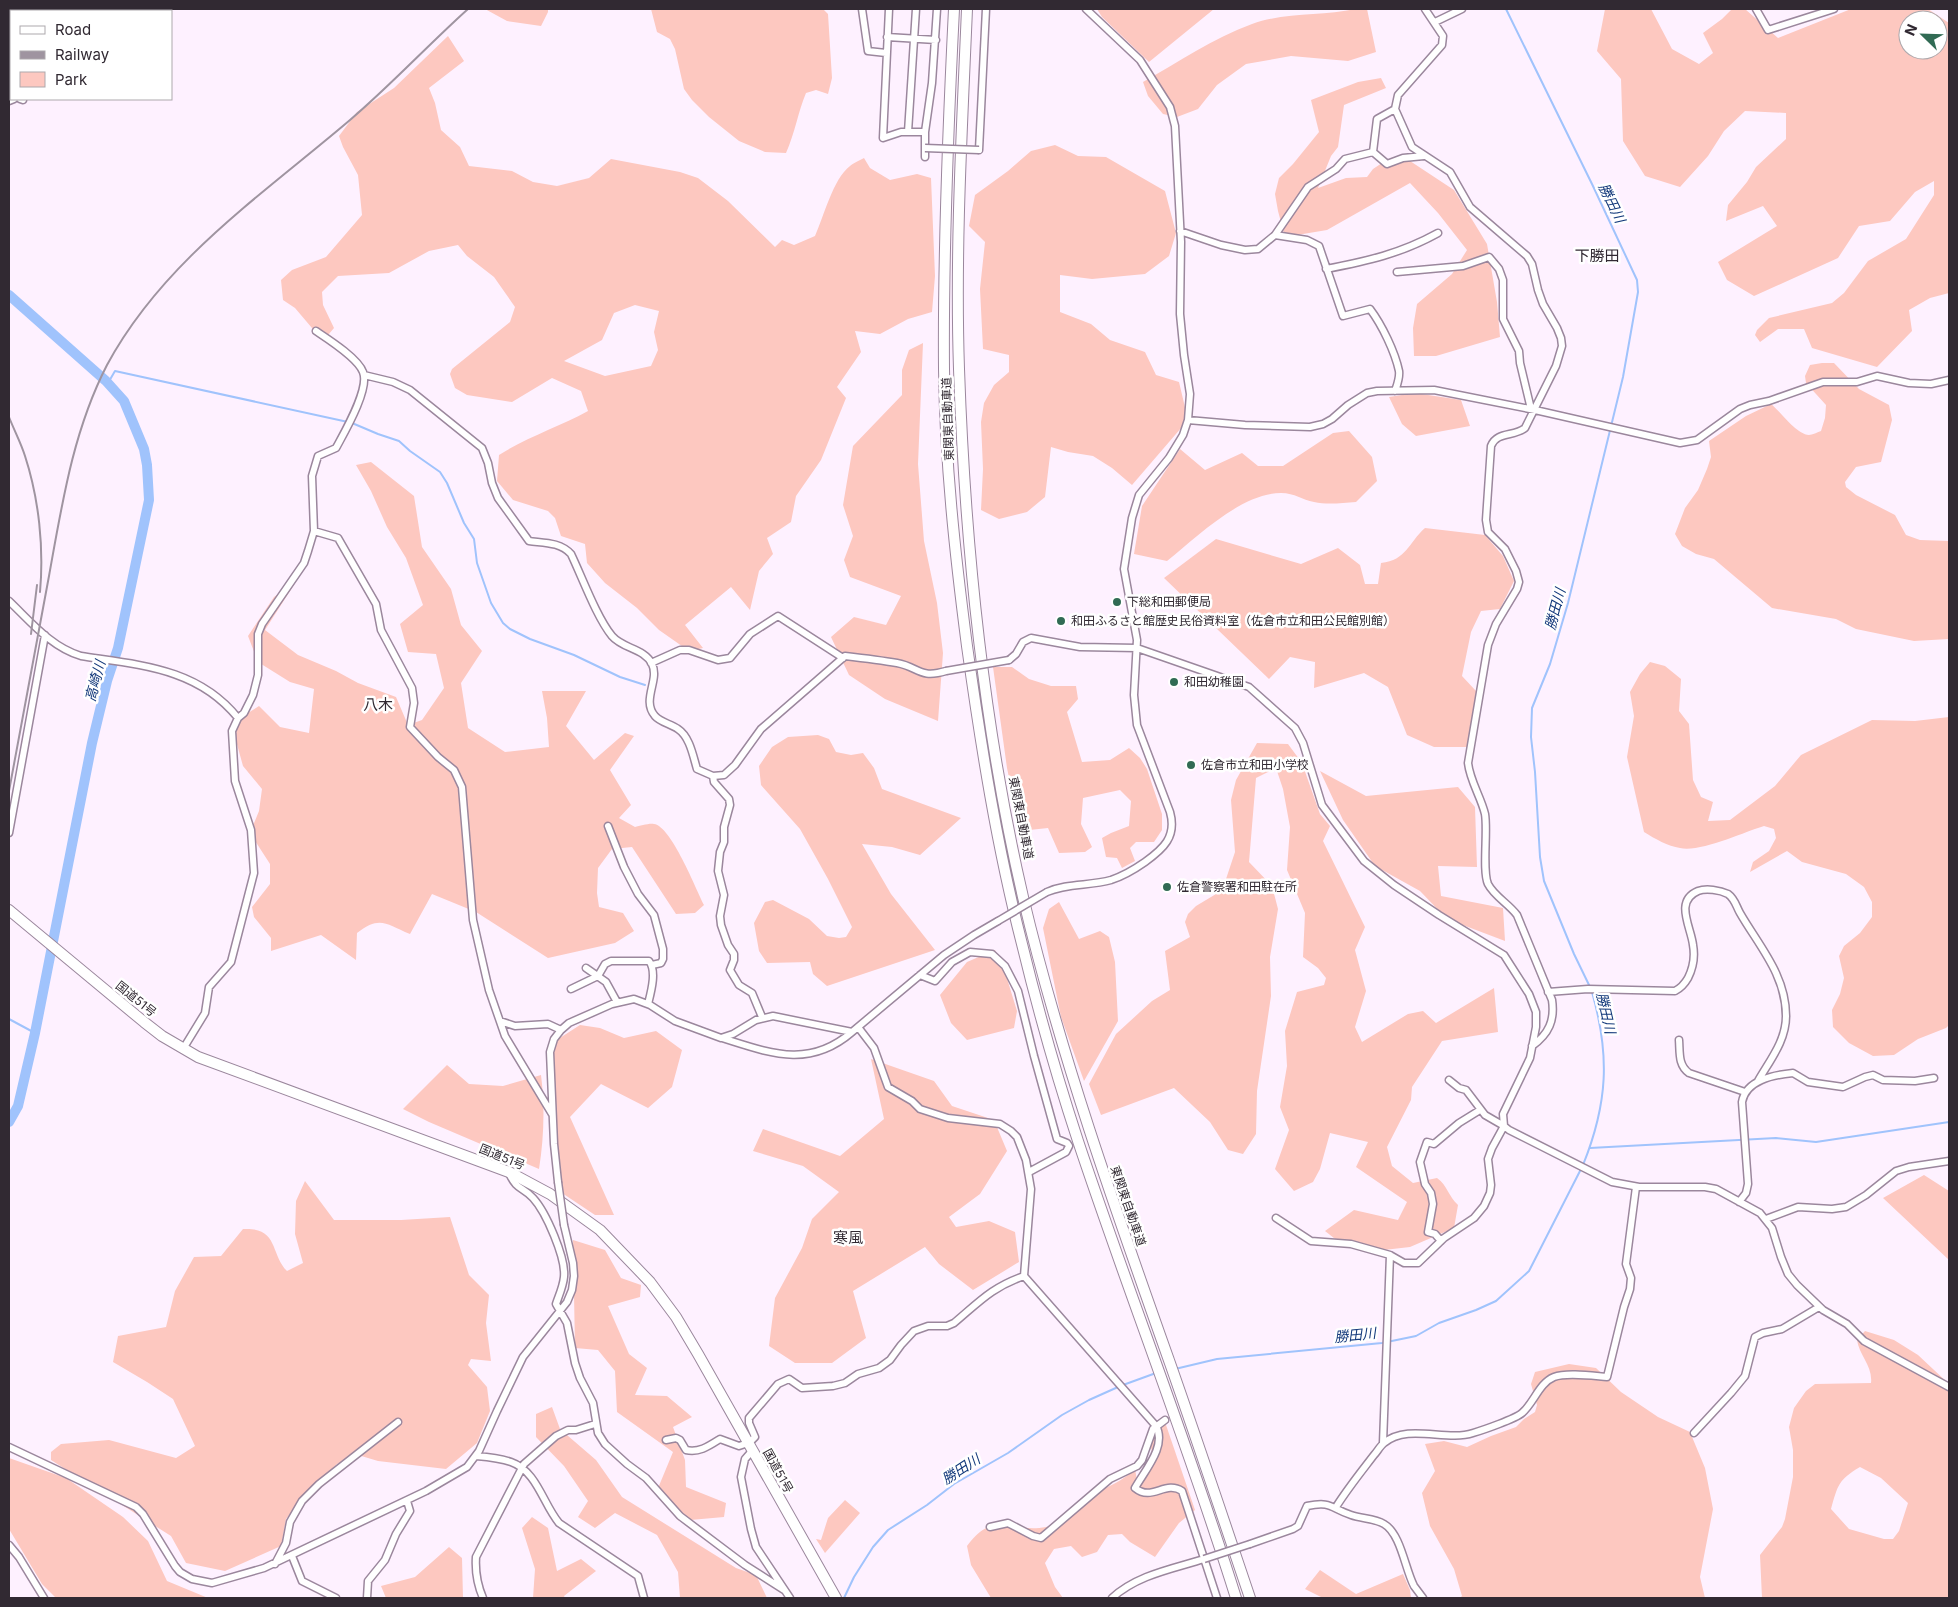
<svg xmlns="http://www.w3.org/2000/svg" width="1958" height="1607" viewBox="0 0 1958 1607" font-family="Inter,'Noto Sans JP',sans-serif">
<rect width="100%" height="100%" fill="#fef1ff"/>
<path fill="#fdc8c0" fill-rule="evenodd" d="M485 9H548V12L541 26 507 21Z
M651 9H823L828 14 832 78 828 94 816 90 806 93C798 112 795 133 786 153L765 152 739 141 709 117 692 100 684 89 675 49 670 39 657 32Z
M1097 9H1214L1149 62 1102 17Z
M1356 9H1367L1376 52 1348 61 1291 56 1246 64 1217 85 1198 109 1177 117 1163 114 1148 96 1143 82C1179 62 1213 38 1252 24 1285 12 1322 16 1356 9Z
M1605 9H1651L1672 49 1699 64 1713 53 1703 33 1722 19 1732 9H1745L1778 38 1851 9H1928L1949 23V293L1930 298 1909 310 1912 331 1877 367 1812 348 1804 329H1778L1760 342 1755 335 1757 330 1769 318 1832 303 1844 293 1868 261 1906 239 1934 195V181L1915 192 1890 221 1859 226 1838 258 1754 296 1727 280 1718 262 1777 226 1763 206 1726 221 1728 205 1747 182 1756 167 1786 139V113L1745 111 1724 131 1708 156 1680 187 1645 176 1623 141 1621 79 1597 51ZM1908 20H1938V50H1908Z
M448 36 464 61 429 88 435 103 441 130 460 147 469 166 512 171 533 182 557 186 589 178 611 159 680 172 698 178 728 201 775 247 782 240 794 245 815 236C824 216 833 179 850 166 853 163 859 161 864 158L870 168 890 180 917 174 931 178 935 276 932 312 908 319 880 334 855 331 861 352 837 387 846 398 821 460 796 496 791 522 767 538 773 554 759 571 750 610 731 587 685 625 703 648 689 651 659 630 637 608 605 583 587 563 585 544 561 536 555 518 548 511 513 500 497 481 499 455C527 437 559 427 588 411L581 391 552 378 512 402 467 395 455 388 450 374 452 369 510 322 515 307 494 277 467 256 458 245 429 251 389 273 338 276 322 292 323 305 334 328 323 341 295 308 283 300 281 280 292 270 326 257 362 215 358 175 343 147 339 136 357 112 394 88ZM635 305 659 311 654 332 658 350 651 366 605 376 564 361 602 340 614 313Z
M1381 78 1386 88 1344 105 1338 147 1331 156 1318 188 1346 178 1367 177 1373 169 1382 163 1397 159 1410 161 1454 190 1487 244 1497 302 1500 337 1436 356H1414L1413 328 1417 304 1452 274 1467 250 1438 213 1410 183 1327 230 1285 237 1278 211 1275 194 1279 178 1293 164 1319 132 1311 100 1358 82Z
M1055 145 1078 156 1106 157 1165 191 1176 233 1169 256 1145 274 1092 279 1060 275V312L1091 324 1110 340 1145 352 1156 375 1179 382 1188 420 1132 485 1112 468 1093 456 1068 452 1051 447 1045 497 1027 512 999 519 981 510 983 469 981 422 984 403 994 385 1009 372V355L983 349 980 289 985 242 969 226 975 195 1008 171 1031 151Z
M923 343 918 464 924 541 937 603 943 653 938 721 885 699 849 675 831 637 854 617 886 625 901 596 850 577 844 560 853 536 843 505 853 446 902 395V370L909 350Z
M1822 363H1834L1859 389 1889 405 1892 420 1881 462 1856 467 1845 482 1846 487 1856 495 1895 515 1906 535 1920 540 1949 541V639L1914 641 1856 629 1836 619 1772 608 1714 559 1696 554 1682 546 1675 534 1685 508 1698 490 1707 469 1711 457 1709 441 1746 416 1771 404C1781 412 1796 434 1809 435 1812 435 1818 432 1821 431L1825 418 1826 405 1806 383 1805 376 1810 365Z
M1415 393 1461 400 1470 426 1416 436 1402 424 1389 397Z
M1349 431 1372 457 1377 481 1356 502C1342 503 1327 505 1314 502 1302 500 1295 493 1281 493 1241 493 1196 538 1167 561L1134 554 1142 506 1180 449 1205 470 1242 453 1258 466H1283L1333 433Z
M371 462 414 496 422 547 451 589 461 625 482 651 461 683 468 728 505 752 549 747 547 718 542 691H586L566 726 594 760 625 733 634 736 610 770 631 805 619 818 635 827C640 826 649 823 654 824 671 826 696 889 704 905L695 913 676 914 632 847 612 849 598 868 597 893 599 907 623 913 634 931 615 943 548 958 476 912 432 894 410 934C386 924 380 915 357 933L356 960 321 935 271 951V938L254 917 252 907 270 884V864L250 833 259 811 262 789 243 766 235 737 240 718 259 706 280 727 309 733 314 689 290 682 258 662 248 636 274 597 297 580 265 630 298 655 336 671 358 683 396 697 408 725 422 720 444 688 436 654 408 652 400 624 423 605 406 558 387 527 371 491 356 465Z
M1425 528 1485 535 1503 556 1514 581 1500 609 1481 611 1471 632 1462 676 1476 691 1470 747H1434L1407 735 1388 687 1364 673 1314 688 1315 662 1290 657 1269 679 1164 578 1216 539 1301 564 1338 548 1360 565 1365 584H1378L1381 563C1407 560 1408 543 1425 528Z
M1650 662 1665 666 1681 679 1679 711 1689 724 1693 780 1701 797 1713 802 1708 821 1730 820 1775 786 1801 755 1872 720 1915 721 1949 717V1025L1946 1028 1918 1039 1894 1055 1873 1056 1849 1043 1833 1027 1832 1010 1840 994 1844 978 1839 956 1844 946 1860 933 1872 917V902L1864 887 1846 874 1802 862 1787 851 1750 872 1753 862 1769 851 1776 838 1774 829 1764 826C1744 832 1699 853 1680 848 1668 846 1655 839 1644 832L1627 757 1634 716 1630 692 1640 674Z
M993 667H1012L1029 679 1051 686H1076L1078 699 1067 712 1082 762 1110 760 1129 748 1140 758 1147 769 1162 814V830L1154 842H1136L1130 848 1135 861 1122 868 1117 858 1106 857 1102 838 1111 833 1129 826 1131 801 1120 790 1083 798 1081 824 1092 847 1085 852 1059 853 1048 828 1020 831 1007 768Z
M818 735 829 739 836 752 851 755 863 753 874 768 882 789 961 818 920 855 892 847 862 844 891 894 935 950 827 986 813 974 810 962 767 963 759 951 754 923 765 902 773 900 809 919 827 936 839 938 846 937 852 927 828 879 800 829 761 785 759 766 772 747 788 737Z
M1257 743 1288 744 1302 763 1320 814 1330 826 1323 841 1365 927 1355 950 1366 991 1355 1027 1362 1042 1408 1014 1423 1011 1436 1023 1494 988 1498 1032 1442 1041 1412 1087 1411 1100 1387 1147 1392 1166 1413 1183 1437 1178C1448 1186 1448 1196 1458 1205L1454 1228 1410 1247 1375 1251 1339 1242 1325 1231 1354 1210 1398 1220 1407 1202 1356 1167 1368 1142 1330 1133 1320 1169 1313 1182 1294 1191 1275 1169 1289 1130 1280 1107 1287 1066 1285 1031 1297 992 1324 985 1326 978 1318 968 1303 957 1305 913 1287 870 1290 827 1283 789 1276 768 1256 778 1249 862 1272 886 1278 909 1270 957 1271 996 1257 1091 1256 1134 1243 1154 1228 1150 1210 1122 1174 1088 1101 1115 1089 1084 1116 1034 1152 1001 1170 990 1165 951 1190 937 1185 922 1188 914 1196 906 1216 894 1226 879 1235 852 1231 800 1236 780Z
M1320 771 1366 796 1458 787 1475 807 1477 867 1438 866 1441 896 1503 908 1505 941 1447 919 1420 891 1375 866 1343 820Z
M1059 902 1079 939 1100 931 1109 937 1115 962 1118 1021 1084 1081 1061 1017 1043 928 1049 909Z
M995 950 1005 972 1017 1011 1014 1028 967 1040 951 1023 940 995 967 962Z
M580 1025 600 1028 624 1038 656 1031 682 1050 672 1087 648 1108 601 1084 570 1117 614 1215H595L559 1191 552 1043Z
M871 1059 934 1081 952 1106 994 1120 1007 1151 980 1194 949 1217 956 1227 989 1221 1015 1232 1019 1262 973 1290 939 1264 925 1247 853 1291 866 1338 832 1363H795L769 1346 775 1298 802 1248 812 1219 839 1192 803 1166 753 1151 763 1129 840 1156 884 1119Z
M447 1065 469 1084 503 1086 541 1075C545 1106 544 1138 539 1169L429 1122 403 1109Z
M1924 1175 1949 1191V1260L1883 1198Z
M305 1181 334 1220H401L450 1217 469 1275 489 1295 486 1323 491 1361 471 1359 468 1365 487 1387 490 1411 477 1443 446 1469 378 1461 358 1455 337 1464 306 1494 286 1519 281 1546 225 1571 186 1563 171 1536 51 1460V1452L61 1444 109 1440 176 1458 195 1446 173 1399 147 1382 113 1362 118 1336 166 1327 175 1291 194 1257 221 1256 243 1229C279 1227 270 1254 287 1271L303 1263 295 1234 296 1201Z
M573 1240 605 1250 621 1278 641 1285 640 1297 608 1306 629 1354 647 1368 635 1395 667 1396 692 1417 673 1427 685 1460 686 1487 726 1503 724 1517 679 1521 656 1493 673 1452 617 1412 615 1371 598 1350 575 1348Z
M1865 1331 1894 1340 1918 1355 1949 1384V1598H1762L1760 1555 1782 1527 1785 1519 1793 1477V1450L1789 1427 1794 1408 1806 1391 1815 1384 1871 1383C1873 1366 1859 1355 1857 1340ZM1860 1467 1881 1478 1908 1503 1899 1531 1893 1539H1884L1849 1529 1831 1509C1838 1485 1838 1480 1860 1467Z
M1569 1364 1596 1368 1621 1392 1658 1417 1690 1432 1705 1468 1713 1509 1700 1577 1705 1598H1460L1462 1596 1454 1569 1430 1526 1422 1493 1435 1471 1425 1444 1444 1441 1467 1447 1491 1436 1516 1427 1524 1419 1535 1412 1537 1405 1531 1384 1535 1372Z
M552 1407 560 1429 596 1460 622 1497 736 1568 756 1575 767 1598H680L678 1572 657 1535 615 1513 595 1528 578 1517 588 1501 564 1466 536 1437V1414Z
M1165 1422 1195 1510 1179 1523 1155 1557 1130 1542 1122 1534 1108 1535 1097 1552 1082 1557 1071 1546 1054 1549 1045 1563 1055 1587 1063 1598H991L971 1565 967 1546C995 1508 1011 1534 1046 1527 1066 1522 1077 1506 1093 1495 1108 1486 1123 1481 1135 1469L1138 1486 1153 1458 1149 1437Z
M9 1458 66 1478 123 1517 148 1541 167 1581 208 1598H56L42 1584 9 1529Z
M845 1500 860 1513 825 1553 816 1539 821 1540 828 1518Z
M532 1517 548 1528 557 1571 581 1559 596 1571 564 1596 565 1598H533L535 1569 522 1528Z
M449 1547 462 1558 463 1598H386L381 1586 415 1577Z
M1320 1570 1356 1594 1403 1574 1410 1590 1411 1598H1323L1305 1589Z"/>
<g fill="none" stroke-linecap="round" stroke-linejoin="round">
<path stroke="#a0c3fc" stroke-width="2" d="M1506 9 1592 184 1637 280 1638 292 1623 377 1568 603 1550 664 1532 708 1531 737 1535 772 1540 857 1544 881 1574 954 1590 987
M108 383 115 371 348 422
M352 423 378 434 399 441 410 451 440 472 447 483 464 523 474 539 477 563 491 603 503 623 510 629 530 639 574 655 620 677 645 685
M9 1019 35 1033
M1590 1148 1776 1138 1816 1142 1949 1122
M1583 1165C1608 1103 1610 1055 1592 992
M1175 1369 1217 1359 1382 1343 1416 1336 1439 1323 1476 1310 1496 1301 1529 1271 1581 1169
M1123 1385 1156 1373
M844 1598 854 1577 873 1547 888 1530 927 1505 954 1484 1008 1453 1062 1415 1089 1400 1118 1387"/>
<path stroke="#a0c3fc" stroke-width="10" d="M9 295 106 381 124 401 144 449 147 465 149 500 118 648 107 681 92 743 35 1033 18 1106 9 1122"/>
<defs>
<path id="minor" d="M862 9 868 51 886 53
M889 9 883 138 901 132H925L932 83 937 9
M1425 9 1443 36 1442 45 1398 95 1395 109 1412 147 1450 172 1470 207 1527 256 1532 264 1538 290 1543 304 1557 328 1561 338 1562 346 1556 366 1525 428C1514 437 1497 431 1491 446L1486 520 1488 532 1505 549 1516 571 1519 582 1517 589 1496 624 1488 645 1468 763C1470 781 1481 797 1485 814 1488 831 1482 871 1488 884 1494 896 1509 904 1517 915L1552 1000C1555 1020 1549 1034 1532 1046
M1756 9 1768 30 1834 9
M1435 22 1462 9
M887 37 936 40
M20 99 23 100
M9 101 14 99
M1395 109 1377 119 1373 152 1387 164 1403 158 1424 156
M908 132 916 9
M925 132V157
M979 150 986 9
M1180 231 1221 245 1245 250 1258 249 1275 235 1308 187 1336 169 1345 159 1373 152
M1275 235 1307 240 1319 246 1343 316 1370 309C1382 325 1395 352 1399 371 1400 378 1397 385 1395 391
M1326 269C1367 261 1400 254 1438 233
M1397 272 1463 266 1489 257 1499 269 1503 280V319L1519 351 1520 363 1531 409
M364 375 393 382 410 390 482 448 488 463 492 483 498 498 529 541C544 543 560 542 571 554 582 577 597 618 612 636 623 649 644 648 652 664 660 680 641 700 655 716 660 722 671 724 678 729 690 737 693 756 697 769L713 776 724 775 735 765 761 729 845 656C862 658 879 660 897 663 919 667 919 679 946 671
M1188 420 1245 425 1310 427 1323 424 1332 419 1348 405 1367 393 1377 391 1434 390 1535 410 1680 443 1697 440 1740 409 1750 405 1769 401 1823 382H1857L1877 376 1909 383 1931 384 1949 380
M314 531 338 538 376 604 381 630 412 688 414 703 410 727 438 757 454 770 462 787 473 920 489 990 505 1036 552 1114
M9 601C31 622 51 647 81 656 140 665 198 668 238 718
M1009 660 1016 654 1023 642 1031 638 1080 647 1137 648 1249 687 1295 728 1303 743 1322 805 1364 861 1394 885 1439 915 1504 955 1529 994 1536 1012V1027L1530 1058 1503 1114 1504 1126 1509 1130 1612 1182 1639 1187H1705L1716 1189 1760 1213 1772 1228 1781 1257 1788 1274 1797 1285 1823 1310 1847 1324 1864 1341 1949 1387
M651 663 680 650H689L718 660 730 658 750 634 778 616 843 658
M713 776 714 782 729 799 730 805 724 827V842L720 852 718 871 724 895 720 916 721 925 728 945 734 954V960L730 970 739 985 752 993 762 1017
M608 826 624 867 638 894 654 915 663 949V959L661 963 652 965
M9 833 45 635
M1047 892C1067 883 1090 886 1111 880 1123 876 1135 869 1145 862 1163 849 1177 837 1170 812L1137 725 1134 695 1137 640 1124 569 1132 518 1139 495 1169 458 1183 435 1188 420 1190 394 1184 355 1180 314 1181 242 1175 126 1170 107 1140 60 1086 9
M586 968 606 982 617 1002
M920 975 935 981 952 962 970 952 992 954 1005 966 1018 991 1034 1056 1057 1139 1067 1143 1069 1146 1066 1152 1029 1172
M571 989 598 976 605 964 611 961H649C657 971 651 992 648 1004
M1548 992 1588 989 1675 991C1681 988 1684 985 1688 978 1693 968 1695 956 1693 945 1691 927 1674 901 1698 891 1706 888 1720 890 1728 894 1735 899 1736 906 1740 913 1759 946 1786 975 1786 1016 1786 1041 1770 1060 1758 1081
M500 1021 515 1026 548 1024 561 1030
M858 1027 874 1048 888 1087 912 1101 920 1109 948 1118 1000 1124 1011 1131 1017 1137 1026 1160 1031 1189 1024 1276 1156 1426C1167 1446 1145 1470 1135 1488 1152 1502 1165 1480 1182 1491L1217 1598
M722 1038C770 1053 809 1069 852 1032
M1679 1040C1680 1053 1678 1065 1689 1073L1745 1092
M183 1049 205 1013 209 987 231 962 254 873 251 830 235 781 232 731 238 718 244 713 253 695 258 675V634L262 624 304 563 308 551 314 531 312 476 318 456 336 448C344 433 370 389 363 372 358 358 328 339 316 331
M509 1173C517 1191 522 1186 533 1198 546 1212 566 1258 564 1277 563 1287 559 1295 556 1304L567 1323 575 1363 580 1378 593 1403 598 1433 605 1444 627 1464 646 1478 680 1516 745 1565 784 1590
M558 1182 554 1144 550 1052 554 1039 561 1030 569 1023 612 1004 634 999 650 1005 675 1021 721 1038 733 1034 756 1020 773 1016 852 1032 944 955 974 935 998 921
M1739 1202 1746 1193 1748 1184 1742 1102C1746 1080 1773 1075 1793 1073L1808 1082 1843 1087 1865 1077 1873 1075 1883 1080 1915 1081 1934 1078
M1276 1218 1311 1241 1351 1244 1390 1255 1404 1263H1418L1444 1238 1474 1218 1484 1206 1490 1193 1491 1185 1488 1159 1492 1148 1504 1126 1485 1115 1466 1090 1459 1088 1449 1080
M1766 1219 1798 1207 1832 1209 1846 1207 1866 1195 1896 1171 1909 1167 1949 1161
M1441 1241 1435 1234 1428 1232 1433 1204 1431 1193 1425 1184 1420 1162 1427 1142 1434 1144 1459 1123 1480 1110
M1694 1433 1731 1393 1745 1376 1755 1337 1763 1333 1782 1329 1819 1307
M666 1440 676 1438 680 1440 686 1450C699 1453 709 1446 720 1439L739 1446 748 1443
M1383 1443 1390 1255
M748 1444 755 1437 749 1423V1418L778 1384 789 1379 802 1388 833 1386 845 1383 858 1374 879 1368 890 1360 901 1345 914 1331 928 1326H947L954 1323C979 1302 992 1287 1024 1276
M9 1447 136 1507 143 1514 175 1566 180 1572 192 1579 212 1583 264 1568 426 1491 467 1467 479 1451 497 1411 523 1357 567 1302 572 1290 574 1276 573 1263 564 1225
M752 1451 745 1459 741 1477 751 1529 756 1547 790 1598
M476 1456C488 1457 500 1458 511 1462 537 1471 543 1504 559 1523L638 1576 644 1598
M1336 1507C1348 1488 1361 1472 1374 1455 1377 1452 1380 1446 1384 1443 1408 1423 1446 1442 1473 1433 1483 1430 1515 1419 1522 1413 1534 1403 1539 1383 1554 1377 1567 1372 1594 1376 1607 1377L1624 1307 1630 1289 1631 1278 1626 1264 1636 1187
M990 1527 1008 1523 1033 1536 1041 1538 1110 1479 1137 1466 1142 1460 1153 1429 1165 1420
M1250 1544 1293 1529 1298 1526 1307 1506C1332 1501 1330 1508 1351 1515 1362 1519 1374 1518 1384 1524 1401 1534 1405 1569 1414 1586 1417 1590 1420 1594 1423 1598
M9 1545 19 1557 44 1598
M292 1556 302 1581 336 1598
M275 1564 286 1543 290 1522 302 1501 319 1484 398 1422
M367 1598 368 1581 385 1560 396 1534 410 1511 407 1501
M483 1598C477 1584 475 1572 476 1557L524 1464 556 1436 568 1430H576L595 1424
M1112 1598C1137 1575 1172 1569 1204 1559"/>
<path id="highway" d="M954 9C948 129 943 249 944 369 945 462 955 554 967 646 981 746 997 847 1022 944 1038 1010 1057 1077 1078 1141 1129 1294 1188 1444 1236 1598
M967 9C962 128 955 249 959 369 965 546 983 724 1023 897 1061 1057 1116 1211 1171 1366 1198 1443 1224 1521 1250 1598
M9 910 144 1022 162 1036 198 1057 509 1172 550 1194 600 1230 650 1282 676 1317 698 1354 836 1598"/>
</defs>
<use href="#minor" stroke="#9b879d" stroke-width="9"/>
<use href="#highway" stroke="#9b879d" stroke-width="12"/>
<use href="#minor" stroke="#fff" stroke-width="6"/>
<use href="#highway" stroke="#fff" stroke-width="10"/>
<path stroke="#9f94a0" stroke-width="2" d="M9 417C14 430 21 443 25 456 39 499 44 548 40 592
M31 634 37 585
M9 791C22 719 36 648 49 576 62 504 73 431 107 365 163 261 262 195 350 120 391 85 428 45 468 9"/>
<defs>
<path id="minor-bridge" d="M925 148 979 150
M946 671 1009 660
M998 921 1047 892
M558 1182 564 1225
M1204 1559 1250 1544"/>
</defs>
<use href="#minor-bridge" stroke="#9b879d" stroke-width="9" stroke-linecap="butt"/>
<use href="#minor-bridge" stroke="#fff" stroke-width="6"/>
</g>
<g fill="#316b54" stroke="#fff" stroke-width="2">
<circle cx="1117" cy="602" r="5"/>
<circle cx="1061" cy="621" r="5"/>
<circle cx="1174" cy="682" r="5"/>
<circle cx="1191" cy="765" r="5"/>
<circle cx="1167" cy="887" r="5"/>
</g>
<g text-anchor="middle" stroke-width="5" stroke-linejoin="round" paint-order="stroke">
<g font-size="12" fill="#312932" stroke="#fff">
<text transform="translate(948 419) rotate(-92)" y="4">東関東自動車道</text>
<text transform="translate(1021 818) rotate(79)" y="4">東関東自動車道</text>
<text transform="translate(136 999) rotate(39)" y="4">国道51号</text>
<text transform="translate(502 1157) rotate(22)" y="4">国道51号</text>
<text transform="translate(1128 1206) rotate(71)" y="4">東関東自動車道</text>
<text transform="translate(778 1471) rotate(61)" y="4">国道51号</text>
</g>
<g font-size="12" fill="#312932" stroke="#fff" text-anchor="start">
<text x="1127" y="606">下総和田郵便局</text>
<text x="1071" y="625">和田ふるさと館歴史民俗資料室（佐倉市立和田公民館別館）</text>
<text x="1184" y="686">和田幼稚園</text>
<text x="1201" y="769">佐倉市立和田小学校</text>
<text x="1177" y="891">佐倉警察署和田駐在所</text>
</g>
<g font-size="14" font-style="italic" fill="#12387a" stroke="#fff">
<text transform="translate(1612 203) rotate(64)" y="5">勝田川</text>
<text transform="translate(1555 609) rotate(-75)" y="5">勝田川</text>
<text transform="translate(95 681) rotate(-75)" y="5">高崎川</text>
<text transform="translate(1606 1013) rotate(77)" y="5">勝田川</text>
<text transform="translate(1355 1335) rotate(-6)" y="5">勝田川</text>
<text transform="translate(961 1469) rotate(-33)" y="5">勝田川</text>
</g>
<g font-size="15" fill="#312932" stroke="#fff">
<text x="1597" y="261">下勝田</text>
<text x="378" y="710">八木</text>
<text x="848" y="1243">寒風</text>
</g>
</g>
<rect width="1958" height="1607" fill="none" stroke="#312932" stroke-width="20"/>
<rect x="10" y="10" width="162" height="90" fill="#ffffff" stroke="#ada9ad"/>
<rect x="20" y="26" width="25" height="8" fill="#ffffff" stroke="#ada9ad"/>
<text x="55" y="35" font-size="15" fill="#312932">Road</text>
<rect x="20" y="51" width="25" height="8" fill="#9f94a0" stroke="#ada9ad"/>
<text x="55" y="60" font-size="15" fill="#312932">Railway</text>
<rect x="20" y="72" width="25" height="15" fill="#fdc8c0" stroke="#ada9ad"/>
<text x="55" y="85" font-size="15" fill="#312932">Park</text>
<g transform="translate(1923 35) rotate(293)"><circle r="24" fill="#ffffff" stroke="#ada9ad"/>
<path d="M0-4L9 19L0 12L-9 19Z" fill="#316b54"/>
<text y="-8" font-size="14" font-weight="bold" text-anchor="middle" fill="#312932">N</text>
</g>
</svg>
